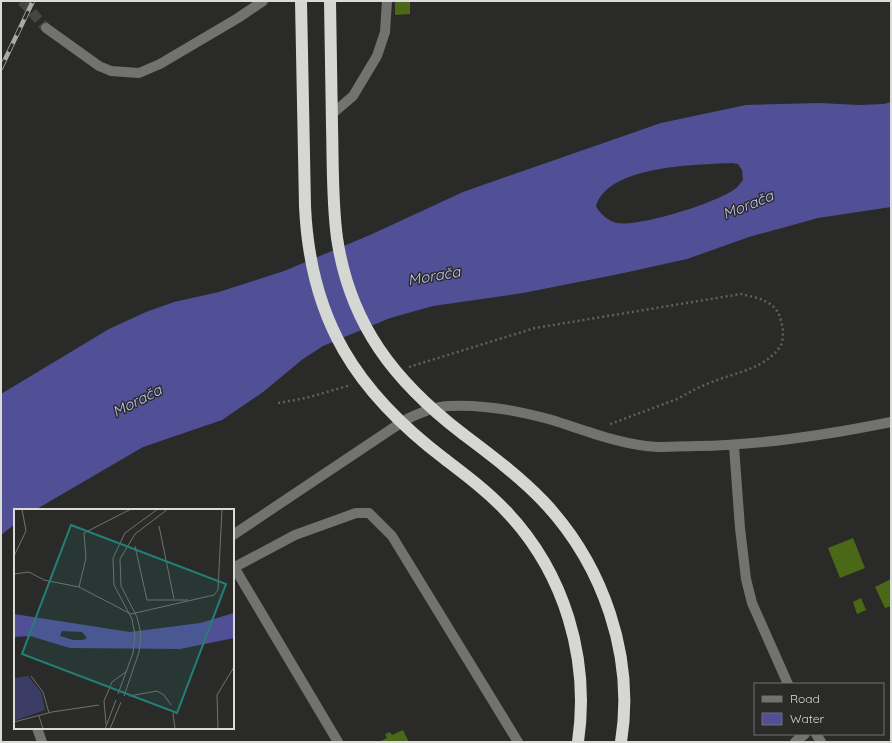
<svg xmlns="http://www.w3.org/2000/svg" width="892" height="743" viewBox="0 0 892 743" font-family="Quicksand,sans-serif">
<rect width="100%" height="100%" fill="#2a2b28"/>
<path fill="#515097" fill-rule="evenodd" d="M891 102V207L818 218 749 237 687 259 619 274 523 293 433 306 390 318 323 346 303 359 263 392 222 420 143 447 35 510H15V524L1 535V394L109 329 146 312 174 302 219 292 284 271 370 235 463 192 661 123 746 105 819 103 859 105 884 104ZM731 163 738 164 742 170 743 180C740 183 738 187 735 189 716 203 640 227 617 223 608 221 600 214 596 206 609 165 695 165 731 163Z"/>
<path fill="#4a6816" d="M395 1H410V14L395 15Z
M853 538 865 568 840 578 828 548Z
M891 579V606L885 608 875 587Z
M861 598 866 610 857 614 853 602Z
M403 730 409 742H379L387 738 385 734 390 732 392 735Z"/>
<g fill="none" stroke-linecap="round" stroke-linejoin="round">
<path stroke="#454643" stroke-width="10" stroke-dasharray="10 5" stroke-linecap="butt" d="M22 1 46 28"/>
<path stroke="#60615e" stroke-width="2.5" stroke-dasharray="2 3" stroke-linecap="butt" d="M409 367 535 328 741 294C758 298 777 301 781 321 783 327 784 339 781 345 766 370 731 373 707 384 696 388 687 394 677 399 654 408 631 416 608 425
M278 403 306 398 351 385"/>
<path stroke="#727371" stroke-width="10" d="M46 28 99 66 111 71 139 73 160 64 238 18 263 1
M332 114 353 96 377 56 385 32 387 1
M734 446 740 528 746 579 752 603 788 684
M233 535 405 420C419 413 433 407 448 406 482 404 520 411 552 420 587 431 621 445 658 447 670 447 684 446 697 446 762 445 827 435 891 422
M234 567 338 742
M233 568 295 535 356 513H369L392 536 518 742
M37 728 42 742
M816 734 821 742
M795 742 805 734"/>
<path stroke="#d5d7d3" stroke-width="12" d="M301 1 305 206
M330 1 332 126
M463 434C491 455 520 477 544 502 603 565 635 656 621 742
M446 460C467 476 488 492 506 511 565 573 590 659 578 742"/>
<defs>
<path id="rail" d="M1 68 33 1"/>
</defs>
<use href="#rail" stroke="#a9aaa7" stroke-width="4.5"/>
<use href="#rail" stroke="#2a2b28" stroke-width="3" stroke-dasharray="9" stroke-linecap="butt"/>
<path stroke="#d5d7d3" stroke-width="12" d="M332 126C333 163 332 201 337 238 350 325 395 382 463 434
M305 206C310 320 356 392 446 460"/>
</g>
<g text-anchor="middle" stroke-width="3" stroke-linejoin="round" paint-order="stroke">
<g font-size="15" font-style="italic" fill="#c3c5ee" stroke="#2a2b28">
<text transform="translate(748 205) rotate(-22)" y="5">Morača</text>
<text transform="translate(434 276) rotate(-10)" y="5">Morača</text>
<text transform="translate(137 401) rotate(-27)" y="5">Morača</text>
</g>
</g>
<g transform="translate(14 509)">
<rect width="220" height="220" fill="#2a2b28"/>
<path d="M14 167 27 183 31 201 0 212V169Z" fill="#3c3d66"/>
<path d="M220 104V129L166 140 56 139 16 127 0 128V105L116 123 186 114ZM48 122 68 123 73 129 69 131H59L46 127Z" fill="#515097" fill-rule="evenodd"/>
<path fill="none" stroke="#71726f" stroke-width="1" d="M145 17 160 90M121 37 133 91H174M0 47 12 22 8 0M0 65 15 63 30 71 65 78 117 105 200 86 204 81 208 0M65 78 72 49 70 24 117 0M17 167 29 183 35 204M104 185 119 144 121 126 118 110 100 76 99 49 111 24 144 0M110 187 125 143 127 125 123 108 107 77 106 50 121 25 154 0M115 187 143 182 150 186 157 196M159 204 161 220M25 207 29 220M0 213 38 203 85 196M92 215 90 192 98 173 113 162M91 220 102 191M96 220 107 193M204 220 203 186 220 158"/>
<path fill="#238079" fill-opacity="0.15" stroke="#238079" stroke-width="2" d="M57 16 212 75 163 204 8 145Z"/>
<rect width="220" height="220" fill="none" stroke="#dbdcda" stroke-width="2"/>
</g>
<rect width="892" height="743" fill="none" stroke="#dbdcda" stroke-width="4"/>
<rect x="754" y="683" width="130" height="52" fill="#2a2b28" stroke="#71726f"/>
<rect x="762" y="696" width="20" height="6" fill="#727371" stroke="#71726f"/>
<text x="790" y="703" font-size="12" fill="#dbdcda">Road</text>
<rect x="762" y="713" width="20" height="12" fill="#515097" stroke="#71726f"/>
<text x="790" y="723" font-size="12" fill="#dbdcda">Water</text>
</svg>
